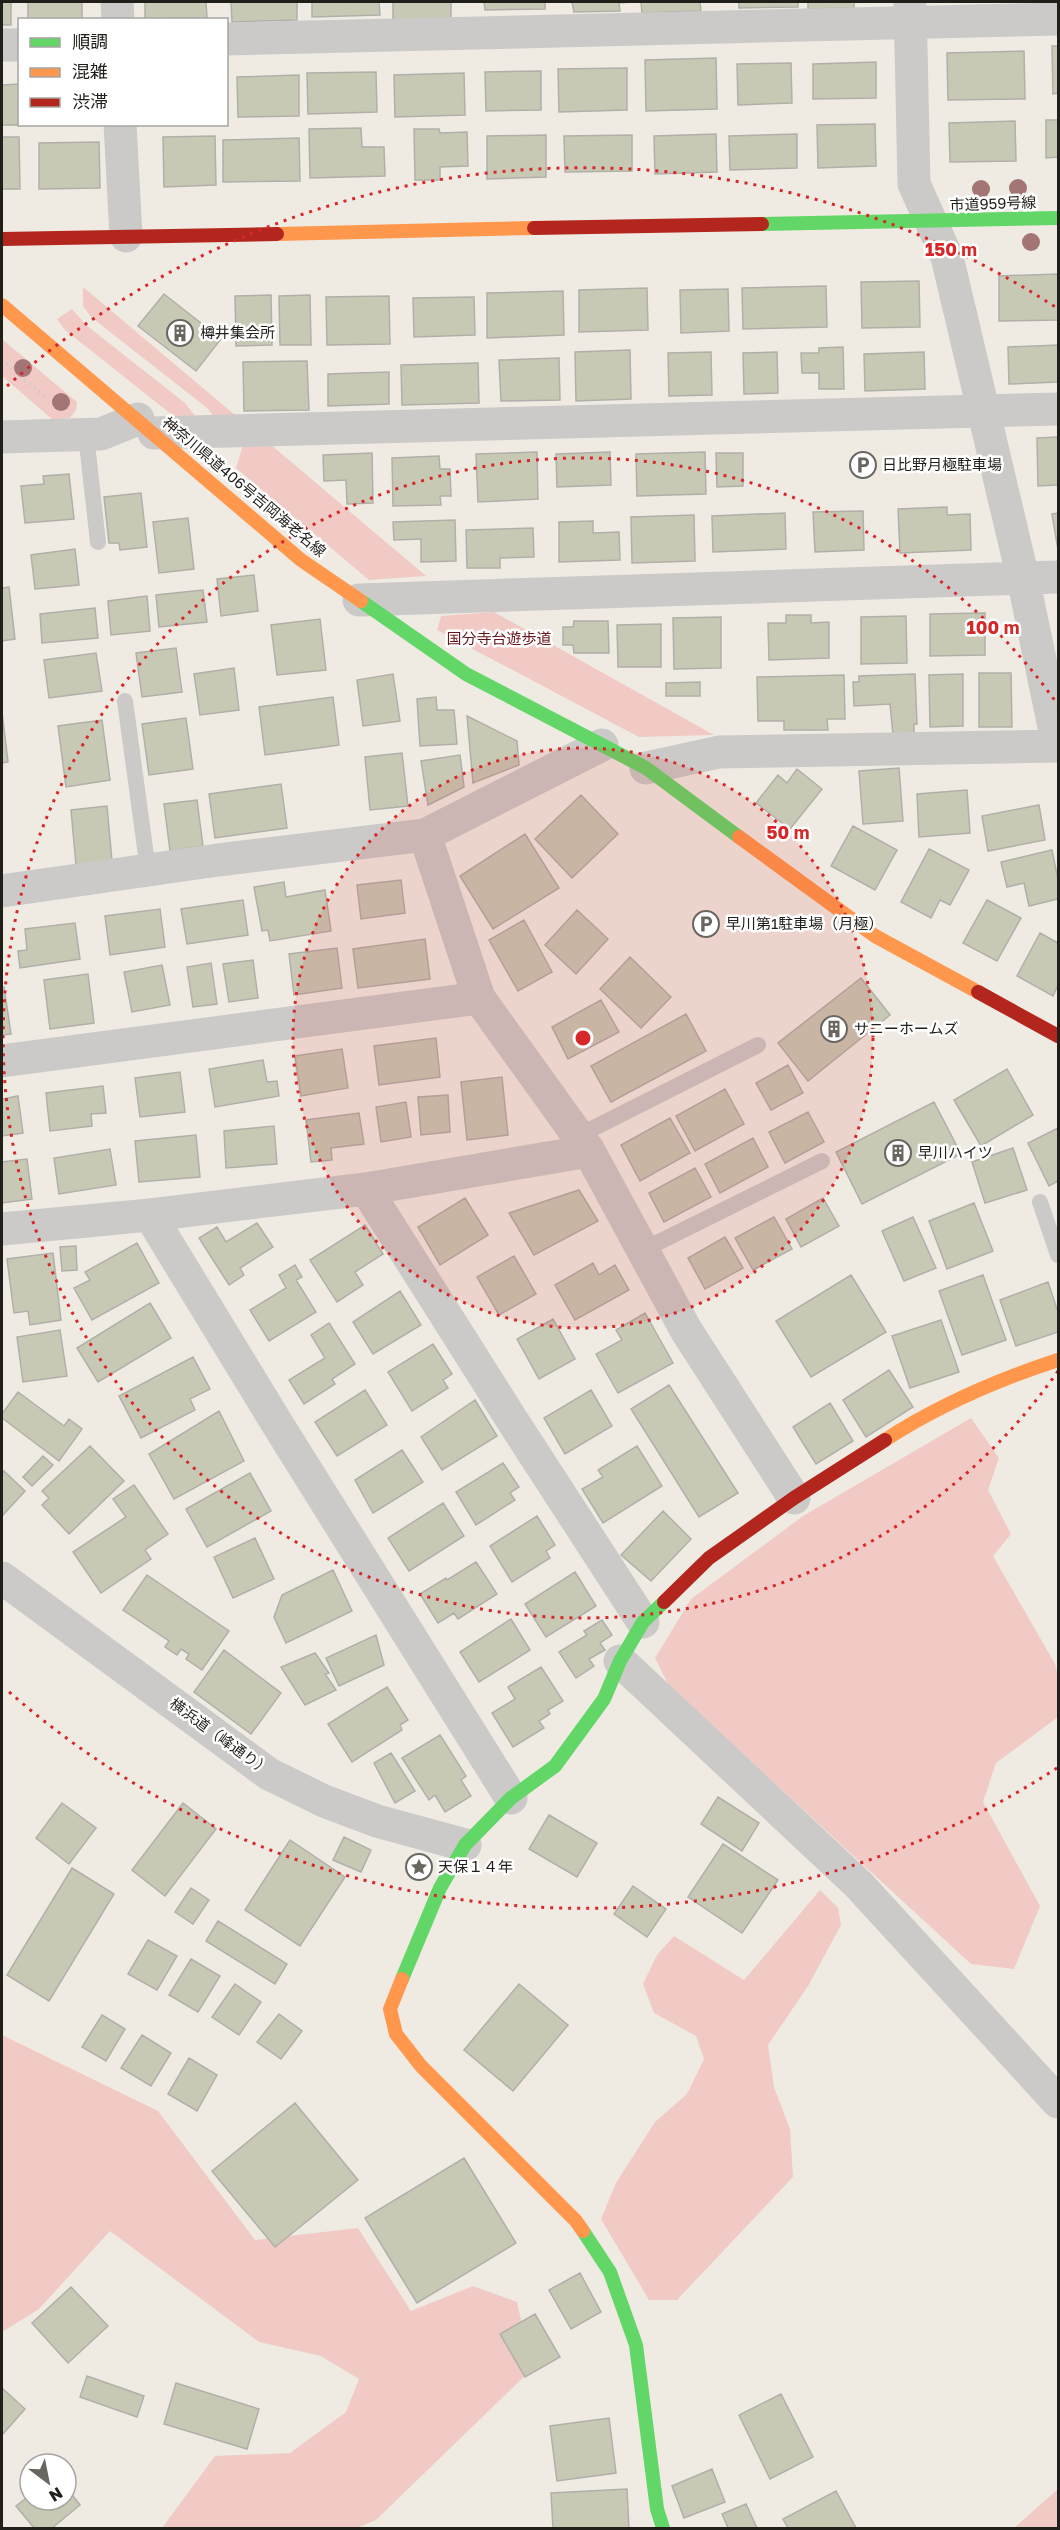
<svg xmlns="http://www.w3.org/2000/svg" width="1060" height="2530" viewBox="0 0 1060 2530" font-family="'Golos Text','Noto Sans JP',sans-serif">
<rect width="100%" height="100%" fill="#efebe3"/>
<path fill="#f1cac5" d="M83 287 235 415 215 418 207 408 91 317 83 306Z
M72 309 86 325 185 403 196 417 176 418 65 330 57 319Z
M2 339 77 402 76 410 70 418 53 420 2 376Z
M270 444 426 576 369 580 236 468 243 445Z
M494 612 714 735 639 737 437 630 441 616Z
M971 1418 999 1458 988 1490 1011 1534 993 1556 1055 1664 1058 1676V1717L996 1763 983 1802 1040 1906 1014 1969 971 1964 669 1686 655 1658 691 1599 803 1516Z
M820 1890 838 1908 841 1925 808 1986 768 2045 774 2087 790 2129 793 2177 677 2300H649L601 2219 616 2183 655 2122 687 2094 704 2059 696 2036 654 2013 643 1984 657 1955 674 1936 744 1980Z
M2 2035 158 2111 255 2240 358 2228 411 2311 473 2286 517 2302 532 2369 376 2520 357 2528H162L215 2456 290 2453 346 2412 359 2379 321 2356 259 2342 110 2231 39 2309 2 2332Z
M1058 2489V2528H1014Z"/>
<path fill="#c8c9b4" stroke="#b1afa9" stroke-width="1.5" d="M2 2H11V25H2Z
M28 2H82V20H28Z
M145 2H206L207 18 145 19Z
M231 2H297V20L232 22Z
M312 2H379L380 15 312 17Z
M393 2H451V19L393 20Z
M484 2H545V9L485 10Z
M572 2H632L619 3 620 11 574 12Z
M641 2H700L701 11 642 13Z
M739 2H798V7L739 8Z
M808 2H854V8L808 9Z
M1052 46H1058V93L1053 94Z
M1024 51 1025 99 948 100 947 53Z
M716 58 717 109 646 111 645 60Z
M876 62V98L813 99V64Z
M791 63 792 103 738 105 737 64Z
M627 68V110L559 112 558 69Z
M541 71V110L486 111 485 72Z
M376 72 377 112 308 114 307 73Z
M464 73 465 115 395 117 394 75Z
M299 75V116L238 117 237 77Z
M20 84V124L46 125H2V85Z
M1046 120H1058V157L1046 158Z
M1015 121 1016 161 950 162 949 123Z
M875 124 876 166 818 168 817 125Z
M361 128 362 147H384L385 176 310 178 309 129Z
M414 129H439L440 133 467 132 468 166 440 167V180H415Z
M716 134 717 172 655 174 654 136Z
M797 134V168L730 170 729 136Z
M546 135V177L487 179V136Z
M632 135V171L565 172 564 136Z
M215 136 216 185 164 187 163 137Z
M2 137H19L20 189H2Z
M299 138 300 181 223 182V140Z
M99 142 100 188 39 189V143Z
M1058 274V320L999 321V276Z
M919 281 920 327 862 328 861 282Z
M826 286 827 327 743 329 742 288Z
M647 288 648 330 579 332V290Z
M728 289 729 331 681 333 680 290Z
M563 291 564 335 487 338V293Z
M164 294 221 339 196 371 138 326Z
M271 295 272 345 236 346 235 296Z
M310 295 311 345H280L279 296Z
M389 296 390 344 327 345 326 297Z
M474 297 475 335 414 337 413 298Z
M1058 345V382L1009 384 1008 347Z
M843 347 844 389H819V373H802L801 353H819V348Z
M630 350 631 399 576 401 575 352Z
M711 352 712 395 669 396 668 353Z
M777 352 778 393 744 394 743 353Z
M924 352 925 389 865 391 864 354Z
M559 358 560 400 501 401 499 360Z
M307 361 309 410 244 411 243 362Z
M478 363 479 403 402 405 401 365Z
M389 372V404L328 406V374Z
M1058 437V485L1038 486 1037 438Z
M537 452 538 499 478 502 476 454Z
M610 452 611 485 557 487 556 454Z
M705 452 706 494 637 496 636 454Z
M372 453 373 503 347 504 346 480 324 481 323 455Z
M716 453H743V486L717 487Z
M439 456 440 469H450L451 496H440L441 505 393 506 392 458Z
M69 474 74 519 25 523 21 486 44 484 43 476Z
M141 493 147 547 120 550 119 543H109L104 497Z
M947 507V515L970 514 971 550 900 553 898 509Z
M863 511 864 550 815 552 813 512Z
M785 513 786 549 713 552 712 516Z
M1058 513V550L1052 514Z
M694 515 695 561 632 563 631 517Z
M188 518 194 569 159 573 153 522Z
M455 520 456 561 421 562V539L394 540 393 522Z
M593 521V533L619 532 620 560 559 562V522Z
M533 528 534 557 500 558V568H467L466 530Z
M75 549 79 585 35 589 31 555Z
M254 575 258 611 221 616 217 579Z
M9 587 15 639 2 641V588Z
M203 590 207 622 159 627 156 595Z
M147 596 150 631 111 635 108 601Z
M95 608 98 638 42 643 40 614Z
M985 613V655L930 656V614Z
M786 615H811V623L829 622V658L769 660 768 623H786Z
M906 616 907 663 861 664V617Z
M721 617V668L674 669 673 618Z
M320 619 326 670 277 675 271 625Z
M574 621H608L609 653H574L573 645H563V627H573Z
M661 624V667H618L617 625Z
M176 648 182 692 142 697 136 653Z
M96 653 102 691 49 698 44 660Z
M234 668 239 710 200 715 194 674Z
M979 673H1011L1012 727H979Z
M393 674 400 721 363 726 357 680Z
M915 674 917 724H914V735H893L890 704 854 706 853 682H859V676Z
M963 674V726L930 727 929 675Z
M844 675 845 719H827L828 730H784V721H758L757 677Z
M700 682V696H666V683Z
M333 697 339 745 265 755 259 707Z
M436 697 437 710H454L457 744 420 746 417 699Z
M2 712 8 762 2 763Z
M467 716 517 741 519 765 473 783Z
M186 718 193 769 149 775 142 724Z
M102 720 110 780 66 787 58 726Z
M402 753 408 806 370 810 365 757Z
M460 755 464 787 428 805 421 761Z
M899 768 903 821 863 824 859 771Z
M797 769 822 789 790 829 756 803 778 775 787 783Z
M281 784 287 828 215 838 209 794Z
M967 790 970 833 919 837 917 794Z
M581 795 618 834 572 878 535 839Z
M197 800 203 846 170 851 164 804Z
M1039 805 1045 840 988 851 982 816Z
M107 806 112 861 76 865 71 810Z
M853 826 897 850 875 890 831 866Z
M525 834 559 888 493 929 460 876Z
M929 849 969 870 950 905 940 900 931 918 901 902Z
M1052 850 1058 880V899L1029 906 1024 883 1007 887 1001 862Z
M401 880 405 913 361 919 357 885Z
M284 882 286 897 325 890 331 931 270 941 268 930 262 931 254 887Z
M243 900 248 935 187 944 181 909Z
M987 900 1021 918 997 961 963 943Z
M160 909 165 947 110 955 105 916Z
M577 910 608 939 576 974 545 945Z
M524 920 552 972 518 991 489 940Z
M75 923 80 959 20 968 18 951 27 950 25 929Z
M1040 933 1058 943V985L1053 996 1017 976Z
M425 939 430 979 358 988 353 949Z
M337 948 342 988 294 995 289 954Z
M630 957 671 997 641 1028 600 989Z
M253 960 258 998 229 1002 223 964Z
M211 963 217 1004 193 1007 187 967Z
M162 965 170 1005 132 1012 124 972Z
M88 974 94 1023 50 1029 44 980Z
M861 978 890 1015 808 1081 778 1043Z
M4 987 11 1034 2 1035V988Z
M601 1000 619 1032 568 1059 552 1027Z
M686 1014 706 1051 611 1102 591 1066Z
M436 1038 440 1077 379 1085 374 1046Z
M342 1049 348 1088 301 1096 295 1056Z
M263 1060 267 1082 277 1081 279 1096 215 1107 209 1069Z
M788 1065 803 1093 771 1110 756 1083Z
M1007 1069 1033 1115 981 1146 954 1100Z
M180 1072 185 1112 140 1117 135 1078Z
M502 1077 508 1135 467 1140 461 1082Z
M103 1086 106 1113 91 1114 92 1126 50 1131 46 1093Z
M725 1089 744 1124 695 1151 676 1116Z
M448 1095 450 1132 421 1135 418 1097Z
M18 1096 23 1133 2 1136V1099Z
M406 1102 411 1137 381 1142 376 1107Z
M934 1102 961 1154 862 1204 836 1152Z
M808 1112 824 1142 785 1163 769 1132Z
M359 1113 364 1144 331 1148 332 1160 311 1162 306 1120Z
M670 1118 690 1153 640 1181 621 1145Z
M274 1126 277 1164 226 1168 224 1131Z
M1058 1128V1181L1049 1186 1028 1143Z
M196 1135 200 1177 139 1182 135 1141Z
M753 1138 768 1167 720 1193 705 1164Z
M1013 1148 1027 1190 985 1203 972 1162Z
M110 1149 116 1185 59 1194 54 1158Z
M27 1159 32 1199 2 1203V1162Z
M695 1168 711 1197 664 1222 649 1193Z
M579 1190 598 1221 534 1255 509 1213Z
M465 1198 488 1235 440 1265 418 1227Z
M823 1198 839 1226 801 1247 786 1219Z
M974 1203 993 1251 947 1269 929 1221Z
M774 1217 792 1249 753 1270 735 1238Z
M913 1217 936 1268 904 1281 882 1231Z
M257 1223 273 1247 240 1268 244 1275 229 1285 199 1238 217 1227 226 1242Z
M365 1225 383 1254 355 1272 363 1285 337 1302 310 1260Z
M725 1237 743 1268 705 1289 688 1258Z
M137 1243 159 1283 92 1320 74 1288 90 1280 85 1272Z
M76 1246 77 1270 62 1271 60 1247Z
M53 1253 61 1320 30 1325 28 1311 14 1313 7 1259Z
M514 1256 536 1294 499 1315 477 1277Z
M593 1263 599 1275 615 1265 629 1290 575 1320 555 1285Z
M295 1265 302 1277 296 1280 316 1312 269 1341 250 1310 286 1288 279 1275Z
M851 1275 886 1332 811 1377 776 1321Z
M983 1275 1006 1340 962 1355 939 1291Z
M1048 1282 1058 1312V1332L1016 1346 1000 1300Z
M400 1291 421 1325 373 1354 353 1322Z
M150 1303 171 1338 98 1382 77 1348Z
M645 1313 673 1363 618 1393 596 1354 622 1340 616 1330Z
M553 1319 575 1359 539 1379 517 1339Z
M941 1320 959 1372 910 1388 892 1336Z
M329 1323 355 1364 332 1379 335 1384 304 1404 289 1380 325 1358 311 1335Z
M60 1330 67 1376 23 1382 17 1337Z
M433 1344 452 1374 443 1380 448 1388 412 1411 388 1372Z
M193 1357 210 1389 190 1399 195 1410 141 1438 119 1396Z
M889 1370 913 1407 866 1437 843 1400Z
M669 1385 738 1493 699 1517 631 1409Z
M365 1390 387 1425 337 1456 315 1422Z
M591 1390 612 1426 565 1454 544 1418Z
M18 1392 64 1426 69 1419 82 1429 59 1461 2 1418V1414Z
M475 1400 497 1436 442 1470 421 1437Z
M830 1403 853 1441 816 1464 793 1427Z
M219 1411 244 1461 174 1499 149 1454Z
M90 1446 124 1481 69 1534 42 1505 49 1498 42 1491Z
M637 1446 662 1486 603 1523 582 1489 603 1477 598 1470Z
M402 1450 423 1482 373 1513 355 1480Z
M43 1456 53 1465 32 1486 23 1477Z
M503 1463 519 1487 510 1493 515 1500 476 1525 456 1492Z
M4 1471 25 1491 2 1516V1474Z
M250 1473 271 1511 207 1547 186 1509Z
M134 1485 168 1534 145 1550 151 1559 101 1593 73 1552 126 1517 113 1499Z
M443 1503 464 1536 409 1571 388 1538Z
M663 1511 691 1539 651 1581 621 1555Z
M537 1516 555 1545 546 1551 550 1558 512 1582 490 1546Z
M255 1538 274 1579 233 1598 214 1557Z
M476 1562 497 1594 458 1619 454 1613 438 1623 420 1594 446 1578 447 1580Z
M333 1570 352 1611 286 1643 274 1617 282 1595Z
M575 1572 596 1606 546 1637 525 1604Z
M147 1575 229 1631 202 1670 186 1659 189 1654 181 1649 177 1655 165 1647 169 1641 123 1610Z
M511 1619 530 1650 479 1682 460 1652Z
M602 1620 612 1635 600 1643 605 1650 589 1659 594 1666 576 1678 559 1652 587 1635 584 1631Z
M376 1635 384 1665 339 1686 326 1658Z
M224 1650 281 1693 251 1734 194 1692Z
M315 1653 329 1673 325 1674 336 1690 305 1705 281 1667Z
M541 1667 563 1701 548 1710 550 1714 539 1721 544 1728 513 1747 492 1713 515 1699 508 1687Z
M387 1687 408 1720 400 1725 402 1730 352 1762 328 1724Z
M440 1735 466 1776 461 1780 471 1796 445 1812 435 1795 429 1800 402 1758Z
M391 1753 415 1791 395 1803 374 1763Z
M718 1797 759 1823 742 1851 701 1824Z
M62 1803 96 1828 69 1864 36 1838Z
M183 1803 216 1829 165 1896 132 1870Z
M549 1815 597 1843 577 1877 529 1849Z
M344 1837 371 1850 361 1872 333 1860Z
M290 1840 345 1877 300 1946 245 1910Z
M723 1844 778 1880 742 1933 688 1897Z
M72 1868 114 1894 49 2001 7 1975Z
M633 1886 666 1909 647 1937 614 1914Z
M191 1888 209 1900 193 1924 175 1912Z
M218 1921 287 1964 275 1984 206 1941Z
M148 1940 177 1956 157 1990 128 1974Z
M191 1959 220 1976 198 2012 169 1995Z
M235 1984 261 2002 239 2035 212 2017Z
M519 1984 568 2025 513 2091 464 2050Z
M279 2014 302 2031 281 2059 257 2042Z
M102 2015 125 2029 106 2061 82 2047Z
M142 2035 171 2053 151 2086 121 2068Z
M189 2058 217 2075 197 2111 168 2094Z
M295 2103 358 2180 275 2247 212 2171Z
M464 2158 516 2243 417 2303 365 2218Z
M580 2273 601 2312 571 2329 549 2290Z
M71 2287 108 2326 68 2363 32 2323Z
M535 2314 560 2357 525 2377 500 2334Z
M87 2376 144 2396 137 2417 80 2397Z
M176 2383 259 2409 247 2449 164 2424Z
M2 2388 25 2409 2 2435Z
M781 2394 813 2457 770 2479 739 2415Z
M609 2418 616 2473 557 2481 550 2426Z
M712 2469 725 2502 684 2518 672 2486Z
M66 2487 80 2505 52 2528H34L16 2506 30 2495V2500H66Z
M627 2489 629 2528H553L551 2493Z
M836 2491 856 2528H788L783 2519Z
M746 2504 757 2528H728L722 2514Z"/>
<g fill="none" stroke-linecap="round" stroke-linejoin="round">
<path stroke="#cdccc9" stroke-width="4" stroke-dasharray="1.5 4.5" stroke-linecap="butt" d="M2 360 47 399"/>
<path stroke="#cbcac8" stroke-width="16" d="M86 435 98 542
M125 701 148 870
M578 1136 758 1045
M1040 1202 1058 1255
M643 1250 822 1161"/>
<path stroke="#cbcac8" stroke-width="33" d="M117 2 118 20
M910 2 914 184 947 257 1023 578 1058 746
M226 39 1058 19
M2 45H20
M120 124 126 236
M154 433 1058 409
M2 437 101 434 138 419
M359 600 1058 577
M646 768 719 752 1058 746
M425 835 479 998 589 1151 686 1330 794 1498
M2 891 218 860 425 835 602 745
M2 1061 479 998
M366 1189 512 1420 643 1622
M150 1215 278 1425 511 1798
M2 1229 150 1215 366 1189 589 1151
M2 1578 269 1774 324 1801 377 1821 465 1845
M620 1661 858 1884 1058 2102"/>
<path stroke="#63d668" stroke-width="14" d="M762 224 1058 218
M361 601 466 674 646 768 739 837
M402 1979 440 1888 465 1845 511 1798 555 1766 604 1699 620 1661 643 1622 664 1602
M583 2231 610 2272 636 2345 657 2509 663 2528"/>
<path stroke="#ff974d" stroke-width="14" d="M277 234 534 228
M2 305 301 560 361 601
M739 837 875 936 978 992
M885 1440C939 1405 997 1380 1058 1360
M402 1979 390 2009 396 2034 421 2066 576 2221 583 2231"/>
<path stroke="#b3261e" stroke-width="14" d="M534 228 762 224
M2 239 277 234
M978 992 1058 1036
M664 1602 709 1558 794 1498 885 1440"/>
</g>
<g fill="#a47575">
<circle cx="1018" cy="188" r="9"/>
<circle cx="981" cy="189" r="9"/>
<circle cx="1031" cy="242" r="9"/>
<circle cx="23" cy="368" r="9"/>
<circle cx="61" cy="402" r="9"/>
</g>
<circle cx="583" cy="1038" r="290" fill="#d62828" fill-opacity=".12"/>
<g fill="none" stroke="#d62828" stroke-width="3" stroke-dasharray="3 6">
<circle cx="583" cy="1038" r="290"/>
<path d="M1058 1371A580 580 0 1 1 1058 705"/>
<path d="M1057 1768A870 870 0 0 1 7 1690M7 386A870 870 0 0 1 1057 308"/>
</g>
<defs>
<symbol id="building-ring" viewBox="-11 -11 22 22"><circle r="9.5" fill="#fff" stroke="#696660" stroke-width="1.5"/><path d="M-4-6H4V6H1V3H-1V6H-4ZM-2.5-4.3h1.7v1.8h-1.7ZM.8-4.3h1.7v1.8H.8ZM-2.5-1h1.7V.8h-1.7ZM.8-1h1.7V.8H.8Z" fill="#696660"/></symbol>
<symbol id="parking-ring" viewBox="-11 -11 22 22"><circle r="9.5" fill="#fff" stroke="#696660" stroke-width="1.5"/><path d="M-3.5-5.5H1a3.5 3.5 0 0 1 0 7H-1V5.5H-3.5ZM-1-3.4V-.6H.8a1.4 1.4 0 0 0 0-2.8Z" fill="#696660"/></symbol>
<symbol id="sight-ring" viewBox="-11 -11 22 22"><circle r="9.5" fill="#fff" stroke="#696660" stroke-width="1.5"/><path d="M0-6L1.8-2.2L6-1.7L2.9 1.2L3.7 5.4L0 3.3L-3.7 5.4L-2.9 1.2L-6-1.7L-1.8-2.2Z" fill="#696660"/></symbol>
</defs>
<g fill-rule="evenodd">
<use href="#building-ring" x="165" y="318" width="30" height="30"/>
<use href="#parking-ring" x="848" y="450" width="30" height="30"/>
<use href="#parking-ring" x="691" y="909" width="30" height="30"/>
<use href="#building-ring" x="819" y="1014" width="30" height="30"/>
<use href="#building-ring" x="883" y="1138" width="30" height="30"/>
<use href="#sight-ring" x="404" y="1852" width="30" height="30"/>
</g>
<g text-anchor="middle" stroke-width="5" stroke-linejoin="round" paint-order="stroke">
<g font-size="15" fill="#211f1a" stroke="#fff">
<text transform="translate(993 204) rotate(-2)" y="5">市道959号線</text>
<text transform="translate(244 487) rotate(40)" y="5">神奈川県道406号吉岡海老名線</text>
<text transform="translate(220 1737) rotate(36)" y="5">横浜道（峰通り）</text>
</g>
<g font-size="15" fill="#211f1a" stroke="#fff" text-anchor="start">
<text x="200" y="338">樽井集会所</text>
<text x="882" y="470">日比野月極駐車場</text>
<text x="726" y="929">早川第1駐車場（月極）</text>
<text x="854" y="1034">サニーホームズ</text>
<text x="918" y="1158">早川ハイツ</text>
<text x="438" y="1872">天保１４年</text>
</g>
<g font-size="15" fill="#67141b" stroke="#fff">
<text x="499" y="644">国分寺台遊歩道</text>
</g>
</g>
<circle cx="583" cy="1038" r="9" fill="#d62828" stroke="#fff" stroke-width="3"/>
<g font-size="18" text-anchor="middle" font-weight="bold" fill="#d62828" stroke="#fff" stroke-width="5" stroke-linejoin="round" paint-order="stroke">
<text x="951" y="256">150 m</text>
<text x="993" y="634">100 m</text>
<text x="788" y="839">50 m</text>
</g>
<rect width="1060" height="2530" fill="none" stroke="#211f1a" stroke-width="6"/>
<rect x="18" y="18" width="210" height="108" fill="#ffffff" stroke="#a6a5a3" stroke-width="1.5"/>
<rect x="30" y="38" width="30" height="9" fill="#63d668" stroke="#a6a5a3" stroke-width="1.5"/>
<text x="72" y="48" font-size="18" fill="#211f1a">順調</text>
<rect x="30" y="68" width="30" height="9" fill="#ff974d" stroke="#a6a5a3" stroke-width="1.5"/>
<text x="72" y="78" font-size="18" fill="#211f1a">混雑</text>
<rect x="30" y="98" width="30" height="9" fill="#b3261e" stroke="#a6a5a3" stroke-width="1.5"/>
<text x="72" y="108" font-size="18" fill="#211f1a">渋滞</text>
<g transform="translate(48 2482) rotate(148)"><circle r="28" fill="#ffffff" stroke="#a6a5a3" stroke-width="1.5"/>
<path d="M0-4.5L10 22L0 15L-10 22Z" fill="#696660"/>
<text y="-9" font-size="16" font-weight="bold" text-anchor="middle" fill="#211f1a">N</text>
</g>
</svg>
